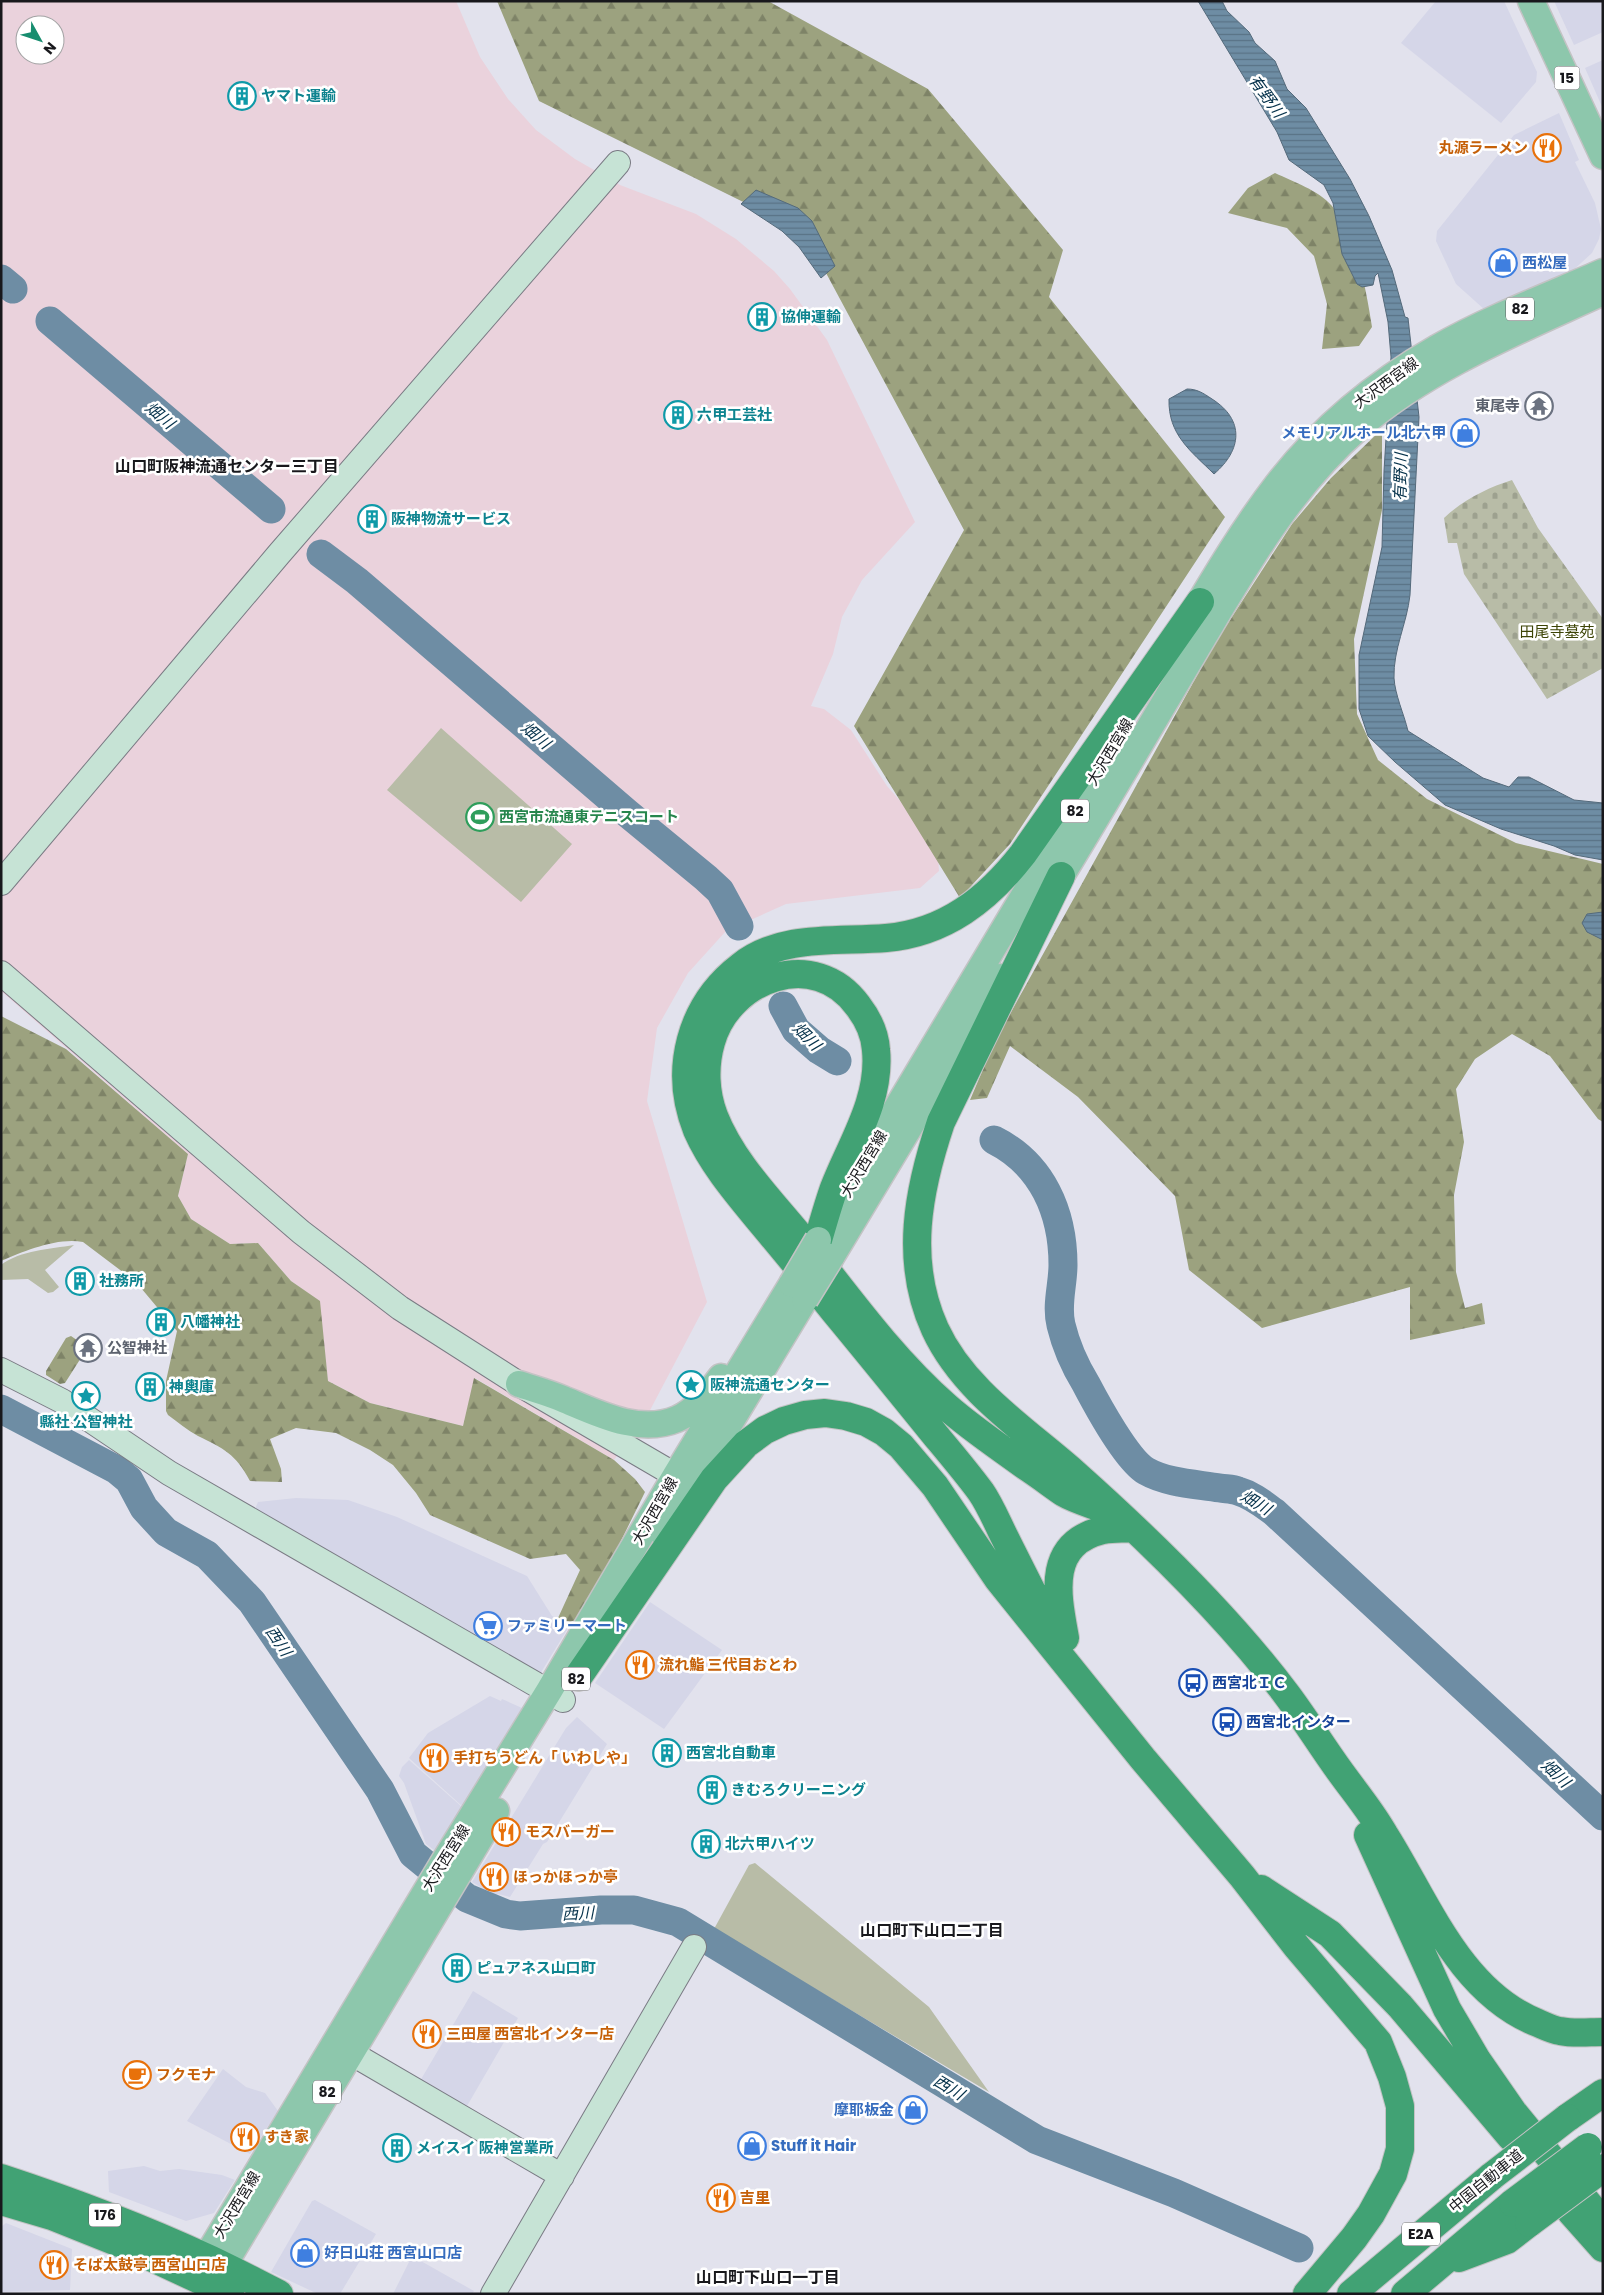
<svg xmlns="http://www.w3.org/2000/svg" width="1604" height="2295" viewBox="0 0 1604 2295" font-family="Poppins,'Noto Sans JP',sans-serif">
<defs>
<pattern id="forest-firs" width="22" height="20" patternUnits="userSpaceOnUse" patternTransform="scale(1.25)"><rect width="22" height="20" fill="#9ca27f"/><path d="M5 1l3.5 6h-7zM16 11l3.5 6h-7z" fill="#7e8367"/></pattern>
<pattern id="cemetery-stones" width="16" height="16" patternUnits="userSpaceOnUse" patternTransform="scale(1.25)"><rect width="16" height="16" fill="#b8bca7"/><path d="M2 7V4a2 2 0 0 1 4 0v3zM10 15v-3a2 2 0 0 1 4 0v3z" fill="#9da18f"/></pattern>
<pattern id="water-rules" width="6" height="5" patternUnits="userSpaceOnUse" patternTransform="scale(1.25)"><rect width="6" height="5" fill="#6e8da4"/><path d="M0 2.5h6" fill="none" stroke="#597285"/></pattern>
</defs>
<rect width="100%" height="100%" fill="#e2e2ed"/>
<path fill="#d5d6e8" d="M1436 1H1504L1537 72 1536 82 1501 123 1401 43Z
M1554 1H1603V32L1574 45Z
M1603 60V109L1585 68Z
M1559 113 1579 160 1575 162 1595 203 1601 229 1599 239 1592 253 1570 273 1485 310 1456 284 1436 241 1437 231 1514 135Z
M296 1498 348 1500 397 1517 527 1576 552 1616 570 1625 540 1674 255 1509 258 1502Z
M650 1602 722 1650 664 1729 595 1683Z
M490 1696 501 1701 502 1699 522 1708 462 1806 409 1758 428 1733Z
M577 1717 607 1744 547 1842 543 1844 510 1897 498 1894 496 1896 472 1882 566 1728Z
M409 1760 462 1807 434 1850 426 1844 404 1783 399 1776 402 1767Z
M473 1991 518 2018 467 2106 420 2081Z
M223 2069 246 2087 265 2093 278 2111 250 2154 187 2121Z
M144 2166 160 2171 179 2169 222 2175 235 2180 214 2213 186 2221 109 2192 108 2171Z
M315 2200 376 2234 340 2294H318L271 2272 312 2201Z
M6 2223 72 2249 70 2290 1 2292V2227Z
M412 2256 474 2291 472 2294H393Z"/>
<path fill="#ead2dc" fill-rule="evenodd" d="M1 1H456L480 57 508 99 536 130 575 159 620 185 696 214 736 239 774 271 790 289 827 340 915 522 862 580 842 617 833 654 811 706 824 709 851 730 887 786 901 802 936 830 939 871 920 888 786 904 726 931 688 973 657 1028 647 1101 707 1302 648 1414 614 1460 475 1378 463 1426 370 1403 328 1381 319 1301 291 1281 258 1243 230 1244 191 1219 178 1196 188 1154 1 991ZM25 25H55V55H25Z"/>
<path fill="#b8bca7" d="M441 728 572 844 521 902 387 790Z
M74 1245 45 1270 59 1287 53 1292 48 1293 28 1279 1 1280V1265C21 1250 50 1249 74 1245Z
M755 1863 929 2007 989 2092 714 1929 749 1865Z"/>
<path fill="url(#forest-firs)" d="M497 1H768L928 89 1063 250 1049 297 1225 517 1010 844 960 898 854 726 964 530 804 232 539 101Z
M1275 173C1294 182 1318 190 1332 206 1357 237 1366 289 1372 327L1359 346 1322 349 1327 304 1314 256 1287 228 1228 213 1248 188Z
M1382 429V510L1354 639 1357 714 1378 760 1427 799 1516 843 1603 864V1122L1598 1119 1550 1056 1512 1034 1475 1059 1456 1089 1464 1142 1454 1195 1456 1272 1465 1308 1482 1303 1485 1324 1410 1340V1287L1262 1328 1189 1270 1175 1196 1078 1097 1010 1046 987 1098 970 1100 995 1041 1215 643 1292 524 1331 478Z
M1 1016 66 1049 188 1154 178 1196 191 1219 230 1244 258 1243 291 1281 320 1301 328 1381 370 1403 463 1426 474 1378 614 1460 635 1479 645 1492 583 1618 570 1622 558 1618 580 1570 566 1554 530 1559 430 1515 416 1493 393 1465 370 1450 336 1433 296 1428 270 1439 281 1469 282 1482 250 1481C235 1453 224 1449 198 1436 187 1430 178 1422 168 1415L166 1411V1381L177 1331 136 1282 83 1242C58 1237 24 1251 1 1261Z
M71 1336 84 1345 86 1350 65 1383 60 1384 46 1375V1371L66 1338Z"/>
<path fill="url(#cemetery-stones)" d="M1512 480 1538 528 1603 619V668L1547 699 1464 574 1457 543H1448L1444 518C1463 500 1487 488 1512 480Z"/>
<path fill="url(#water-rules)" stroke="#546a7b" d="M1198 1H1222L1227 11 1249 32 1255 43 1275 61 1287 89 1306 108 1350 179 1369 216 1392 270 1405 317 1408 318 1419 417 1410 595C1407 623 1393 650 1394 678 1395 695 1404 714 1408 731L1483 778 1509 787 1518 777H1529L1574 800 1603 803V860L1575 855 1554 846 1501 829 1445 805 1395 762 1368 736 1359 709V655L1382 547 1384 471 1391 357 1388 322 1378 273 1375 276 1373 285 1362 287 1357 284 1342 254 1333 203 1324 185 1289 160 1277 132Z
M756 190 798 208 812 221 835 266 821 278 799 247 782 231 741 204Z
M1187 389C1197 389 1203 393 1212 399 1245 420 1242 450 1214 474 1191 451 1168 435 1169 399Z
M1603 912V940L1587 932 1582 923 1587 914Z"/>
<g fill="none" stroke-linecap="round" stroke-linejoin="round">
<path stroke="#6e8da4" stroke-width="29" d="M1 279 13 289
M50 321 271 509
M321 554 357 581 627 813 706 878 720 891 739 926
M783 1006 796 1030 819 1050 837 1061
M994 1140C1042 1164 1063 1212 1063 1265 1063 1285 1056 1305 1061 1325 1066 1346 1075 1366 1086 1384 1097 1405 1127 1460 1146 1471 1167 1483 1196 1484 1220 1488 1226 1489 1233 1489 1238 1491 1252 1495 1263 1504 1274 1512L1603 1816
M1 1409 117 1470 129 1480 144 1508 166 1532 207 1555 252 1602 380 1790 413 1854 467 1898 506 1914 520 1916 601 1910H634L678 1922 1037 2140 1174 2193 1299 2248"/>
<defs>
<path id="secondary" d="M1 883 279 554 618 163
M1 973 301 1232 400 1308 519 1384 692 1485
M1 1370 62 1401 169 1473 563 1700
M351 2053 562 2176
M493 2294 694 1947"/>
<path id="primary" d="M1531 1 1603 156
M1188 622C1216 575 1244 528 1277 485 1320 429 1376 383 1437 348 1490 318 1548 296 1603 272
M1050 894C1099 814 1147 732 1195 651 1243 571 1288 489 1359 427 1430 366 1519 331 1603 292
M830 1220 1122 732
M831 1257 1000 977
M519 1384C534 1389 549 1393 563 1399 597 1413 639 1435 677 1419 696 1411 709 1393 721 1377
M663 1533 805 1299
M204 2278 206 2258 445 1860 549 1691 676 1475 792 1284
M207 2279 223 2266 496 1811"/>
<path id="highway" d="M1061 876 941 1122C918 1190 904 1261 935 1329 963 1390 1024 1429 1073 1472 1146 1537 1228 1616 1287 1695 1305 1719 1321 1745 1339 1770 1354 1791 1371 1811 1384 1834 1426 1900 1459 1992 1538 2023 1545 2026 1553 2030 1560 2031 1574 2034 1589 2032 1603 2032
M818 1240C823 1223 828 1205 834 1188 851 1144 881 1100 876 1050 875 1034 868 1019 858 1006 815 946 729 978 711 1042 704 1066 705 1093 714 1116 732 1162 771 1201 802 1239 847 1296 891 1358 947 1407 971 1428 998 1446 1024 1465 1038 1474 1051 1484 1064 1493 1076 1500 1091 1504 1104 1509
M1047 1621C1032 1592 1018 1564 1004 1536 997 1522 990 1505 981 1492 967 1473 951 1454 936 1436 902 1394 868 1352 834 1311 810 1281 785 1251 760 1221 737 1193 712 1164 697 1130 673 1070 690 1005 741 966 781 934 838 942 886 938 945 933 988 899 1023 854L1200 602
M1065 1638C1057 1594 1046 1544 1103 1530 1113 1528 1124 1529 1134 1528
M578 1677 714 1479 746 1444 765 1430 784 1421 805 1415 825 1413 846 1416 866 1422 884 1432 901 1446 935 1486 998 1579 1143 1759 1242 1876 1297 1947 1378 2042 1392 2077 1400 2106V2149L1393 2174 1371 2214 1354 2238 1307 2294
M1368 1835 1447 2009 1477 2060 1513 2112 1603 2222
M1261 1889 1330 1934 1400 2006 1511 2137
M1567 2118 1603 2093
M1 2178C71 2201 140 2227 207 2258 231 2269 255 2282 279 2294
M1 2201 52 2216 127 2246 230 2294
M1571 2212 1603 2248
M1459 2258 1507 2240 1529 2223
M1351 2294 1492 2176
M1405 2294 1513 2203"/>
</defs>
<use href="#secondary" stroke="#7a7b84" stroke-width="26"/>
<use href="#primary" stroke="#c3c3c4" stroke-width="29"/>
<use href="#highway" stroke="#c3c3c4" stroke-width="30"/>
<use href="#secondary" stroke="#c6e3d5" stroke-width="24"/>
<use href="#primary" stroke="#8dc7ac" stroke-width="26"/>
<use href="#highway" stroke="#41a274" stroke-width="28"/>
<defs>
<path id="primary-bridge" d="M792 1284 818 1240
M805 1299 831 1257"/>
<path id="highway-bridge" d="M1492 2176 1567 2118
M1513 2203 1588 2147
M1529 2223 1603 2168"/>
</defs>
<use href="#primary-bridge" stroke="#c3c3c4" stroke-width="29" stroke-linecap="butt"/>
<use href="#highway-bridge" stroke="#c3c3c4" stroke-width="30" stroke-linecap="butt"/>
<use href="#primary-bridge" stroke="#8dc7ac" stroke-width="26"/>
<use href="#highway-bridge" stroke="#41a274" stroke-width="28"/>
</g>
<defs>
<symbol id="building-ring" viewBox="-11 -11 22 22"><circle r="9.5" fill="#fff" stroke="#0f9aa8" stroke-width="1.5"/><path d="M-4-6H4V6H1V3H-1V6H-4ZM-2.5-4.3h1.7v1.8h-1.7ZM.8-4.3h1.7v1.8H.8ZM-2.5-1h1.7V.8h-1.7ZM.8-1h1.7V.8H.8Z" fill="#0f9aa8"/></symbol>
<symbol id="restaurant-ring" viewBox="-11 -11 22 22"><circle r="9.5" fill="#fff" stroke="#e8710a" stroke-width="1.5"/><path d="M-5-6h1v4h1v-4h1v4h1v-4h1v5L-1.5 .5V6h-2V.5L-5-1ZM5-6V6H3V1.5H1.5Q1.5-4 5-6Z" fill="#e8710a"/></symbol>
<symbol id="shop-ring" viewBox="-11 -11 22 22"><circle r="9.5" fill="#fff" stroke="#3f7fe0" stroke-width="1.5"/><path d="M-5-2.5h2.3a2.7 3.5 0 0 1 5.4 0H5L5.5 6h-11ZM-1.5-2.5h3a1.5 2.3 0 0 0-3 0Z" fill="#3f7fe0"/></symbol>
<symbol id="temple-ring" viewBox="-11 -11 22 22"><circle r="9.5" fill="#fff" stroke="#6b7280" stroke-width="1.5"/><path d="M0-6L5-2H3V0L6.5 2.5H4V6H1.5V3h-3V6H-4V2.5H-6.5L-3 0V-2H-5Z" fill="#6b7280"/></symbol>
<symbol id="stadium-ring" viewBox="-11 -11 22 22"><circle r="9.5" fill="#fff" stroke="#2e9e5b" stroke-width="1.5"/><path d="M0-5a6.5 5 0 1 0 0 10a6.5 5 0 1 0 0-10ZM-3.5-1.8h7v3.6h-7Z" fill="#2e9e5b"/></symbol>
<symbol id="sight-ring" viewBox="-11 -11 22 22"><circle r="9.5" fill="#fff" stroke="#0f9aa8" stroke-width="1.5"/><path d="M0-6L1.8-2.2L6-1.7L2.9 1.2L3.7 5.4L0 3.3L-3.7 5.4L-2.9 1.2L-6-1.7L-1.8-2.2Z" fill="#0f9aa8"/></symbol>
<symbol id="supermarket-ring" viewBox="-11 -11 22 22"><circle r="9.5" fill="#fff" stroke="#3f7fe0" stroke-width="1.5"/><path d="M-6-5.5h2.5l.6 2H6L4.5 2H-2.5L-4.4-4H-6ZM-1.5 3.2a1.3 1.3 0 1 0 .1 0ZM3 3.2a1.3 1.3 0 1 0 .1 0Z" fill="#3f7fe0"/></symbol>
<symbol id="bus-ring" viewBox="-11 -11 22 22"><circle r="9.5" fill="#fff" stroke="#1a4fb4" stroke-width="1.5"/><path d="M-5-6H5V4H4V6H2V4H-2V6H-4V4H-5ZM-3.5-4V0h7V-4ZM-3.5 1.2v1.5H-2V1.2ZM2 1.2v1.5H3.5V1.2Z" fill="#1a4fb4"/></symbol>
<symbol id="cafe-ring" viewBox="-11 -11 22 22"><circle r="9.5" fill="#fff" stroke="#e8710a" stroke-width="1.5"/><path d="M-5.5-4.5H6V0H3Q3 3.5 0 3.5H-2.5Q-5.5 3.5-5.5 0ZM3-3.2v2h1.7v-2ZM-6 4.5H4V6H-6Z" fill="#e8710a"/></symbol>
</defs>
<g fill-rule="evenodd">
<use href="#building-ring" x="226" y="80" width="32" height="32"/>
<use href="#restaurant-ring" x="1531" y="132" width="32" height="32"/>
<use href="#shop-ring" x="1487" y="247" width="32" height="32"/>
<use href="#building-ring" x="746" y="301" width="32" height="32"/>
<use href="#temple-ring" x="1523" y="390" width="32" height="32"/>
<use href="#building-ring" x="662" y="399" width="32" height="32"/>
<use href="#shop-ring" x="1449" y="417" width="32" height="32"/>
<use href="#building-ring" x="356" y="503" width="32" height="32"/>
<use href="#stadium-ring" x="464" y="801" width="32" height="32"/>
<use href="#building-ring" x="64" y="1265" width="32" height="32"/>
<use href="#building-ring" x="145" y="1306" width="32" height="32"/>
<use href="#temple-ring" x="72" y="1332" width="32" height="32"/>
<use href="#sight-ring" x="675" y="1369" width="32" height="32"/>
<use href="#building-ring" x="134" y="1371" width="32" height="32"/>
<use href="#sight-ring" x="70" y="1380" width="32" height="32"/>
<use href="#supermarket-ring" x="472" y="1610" width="32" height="32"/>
<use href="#restaurant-ring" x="624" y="1649" width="32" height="32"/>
<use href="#bus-ring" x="1177" y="1667" width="32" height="32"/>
<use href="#bus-ring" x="1211" y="1706" width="32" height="32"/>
<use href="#building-ring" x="651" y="1737" width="32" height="32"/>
<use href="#restaurant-ring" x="418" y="1742" width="32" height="32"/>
<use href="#building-ring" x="696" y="1774" width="32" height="32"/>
<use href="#restaurant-ring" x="490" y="1816" width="32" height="32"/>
<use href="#building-ring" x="690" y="1828" width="32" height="32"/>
<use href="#restaurant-ring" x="478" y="1861" width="32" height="32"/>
<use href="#building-ring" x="441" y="1952" width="32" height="32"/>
<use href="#restaurant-ring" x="411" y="2018" width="32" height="32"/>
<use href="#cafe-ring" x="121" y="2059" width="32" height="32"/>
<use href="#shop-ring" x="897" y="2094" width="32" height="32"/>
<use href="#restaurant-ring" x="229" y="2121" width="32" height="32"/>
<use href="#shop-ring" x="736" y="2130" width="32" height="32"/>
<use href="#building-ring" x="381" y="2132" width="32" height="32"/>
<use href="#restaurant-ring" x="705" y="2182" width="32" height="32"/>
<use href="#shop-ring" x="289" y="2237" width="32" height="32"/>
<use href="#restaurant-ring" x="38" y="2249" width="32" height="32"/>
</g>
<g text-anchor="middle" stroke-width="5" stroke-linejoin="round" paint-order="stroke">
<g fill="#fff" stroke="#5d5d60" stroke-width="1">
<rect x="1554.5" y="66.5" width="25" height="23" rx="4"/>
<rect x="1506" y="297.5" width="28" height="23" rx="4"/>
<rect x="1061" y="799.5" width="28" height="23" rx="4"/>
<rect x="562" y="1667.5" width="28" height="23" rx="4"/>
<rect x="313" y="2080.5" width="28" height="23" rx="4"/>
<rect x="89" y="2203.5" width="32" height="23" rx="4"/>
<rect x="1402" y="2222.5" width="38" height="23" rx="4"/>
</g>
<g font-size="14" font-weight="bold" fill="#18181c">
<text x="1567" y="83">15</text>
<text x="1520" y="314">82</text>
<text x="1075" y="816">82</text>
<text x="576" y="1684">82</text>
<text x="327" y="2097">82</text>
<text x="105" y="2220">176</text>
<text x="1421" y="2239">E2A</text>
</g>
<g font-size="15" font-weight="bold" fill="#0d838f" stroke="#fff" text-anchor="start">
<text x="261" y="101">ヤマト運輸</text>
<text x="781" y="322">協伸運輸</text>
<text x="697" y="420">六甲工芸社</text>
<text x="391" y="524">阪神物流サービス</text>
<text x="99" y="1286">社務所</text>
<text x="180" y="1327">八幡神社</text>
<text x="710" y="1390">阪神流通センター</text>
<text x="169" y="1392">神輿庫</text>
<text x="86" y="1427" text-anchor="middle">縣社 公智神社</text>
<text x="686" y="1758">西宮北自動車</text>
<text x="731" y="1795">きむろクリーニング</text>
<text x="725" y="1849">北六甲ハイツ</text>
<text x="476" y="1973">ピュアネス山口町</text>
<text x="416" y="2153">メイスイ 阪神営業所</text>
</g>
<g font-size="15" font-weight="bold" fill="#c56008" stroke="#fff" text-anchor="start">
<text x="1528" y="153" text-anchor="end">丸源ラーメン</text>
<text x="659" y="1670">流れ鮨 三代目おとわ</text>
<text x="453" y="1763">手打ちうどん「 いわしや」</text>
<text x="525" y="1837">モスバーガー</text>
<text x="513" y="1882">ほっかほっか亭</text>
<text x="446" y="2039">三田屋 西宮北インター店</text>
<text x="156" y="2080">フクモナ</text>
<text x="264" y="2142">すき家</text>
<text x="740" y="2203">吉里</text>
<text x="73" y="2270">そば太鼓亭 西宮山口店</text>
</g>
<g font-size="15" font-weight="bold" fill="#366cbe" stroke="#fff" text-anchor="start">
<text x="1522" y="268">西松屋</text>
<text x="1446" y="438" text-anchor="end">メモリアルホール北六甲</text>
<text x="507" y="1631">ファミリーマート</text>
<text x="894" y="2115" text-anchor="end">摩耶板金</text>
<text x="771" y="2151">Stuff it Hair</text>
<text x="324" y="2258">好日山荘 西宮山口店</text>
</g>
<g font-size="15" fill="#18181c" stroke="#fff">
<text transform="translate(1386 383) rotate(-36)" y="5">大沢西宮線</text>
<text transform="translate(1110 752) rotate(-59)" y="5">大沢西宮線</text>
<text transform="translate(864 1164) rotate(-59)" y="5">大沢西宮線</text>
<text transform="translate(655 1511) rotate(-60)" y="5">大沢西宮線</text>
<text transform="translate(446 1858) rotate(-58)" y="5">大沢西宮線</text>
<text transform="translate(1486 2181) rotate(-39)" y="5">中国自動車道</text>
<text transform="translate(237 2205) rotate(-59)" y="5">大沢西宮線</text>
</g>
<g font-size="15" font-weight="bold" fill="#5b616d" stroke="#fff" text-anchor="end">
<text x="1520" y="411">東尾寺</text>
<text x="107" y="1353" text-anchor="start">公智神社</text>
</g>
<g font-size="15" fill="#3d4406" stroke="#fff">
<text x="1557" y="637">田尾寺墓苑</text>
</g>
<g font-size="15" font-weight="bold" fill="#27864d" stroke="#fff" text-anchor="start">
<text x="499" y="822">西宮市流通東テニスコート</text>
</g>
<g font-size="15" font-weight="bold" fill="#164399" stroke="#fff" text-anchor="start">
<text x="1212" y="1688">西宮北ＩＣ</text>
<text x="1246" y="1727">西宮北インター</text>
</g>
<g font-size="16" font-style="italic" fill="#05314a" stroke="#fff">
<text transform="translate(1267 96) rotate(54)" y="6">有野川</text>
<text transform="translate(160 415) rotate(40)" y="6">畑川</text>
<text transform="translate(1400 477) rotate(-88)" y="6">有野川</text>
<text transform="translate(536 735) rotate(40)" y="6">畑川</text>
<text transform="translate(807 1036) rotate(45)" y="6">畑川</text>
<text transform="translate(1256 1502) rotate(31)" y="6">畑川</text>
<text transform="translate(279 1641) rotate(56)" y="6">西川</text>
<text transform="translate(1556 1773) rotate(43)" y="6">畑川</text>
<text transform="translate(578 1913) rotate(-3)" y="6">西川</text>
<text transform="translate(949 2087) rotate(31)" y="6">西川</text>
</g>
<g font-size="16" font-weight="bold" fill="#18181c" stroke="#fff">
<text x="227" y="472">山口町阪神流通センター三丁目</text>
<text x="932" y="1936">山口町下山口二丁目</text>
<text x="768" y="2283">山口町下山口一丁目</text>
</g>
</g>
<rect width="1604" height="2295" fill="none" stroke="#18181c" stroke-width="5"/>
<g transform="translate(40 40) rotate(130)"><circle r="24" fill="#ffffff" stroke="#a3a3a4"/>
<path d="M0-4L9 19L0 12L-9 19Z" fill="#178d6f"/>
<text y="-8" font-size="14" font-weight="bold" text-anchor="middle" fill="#18181c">N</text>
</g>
</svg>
